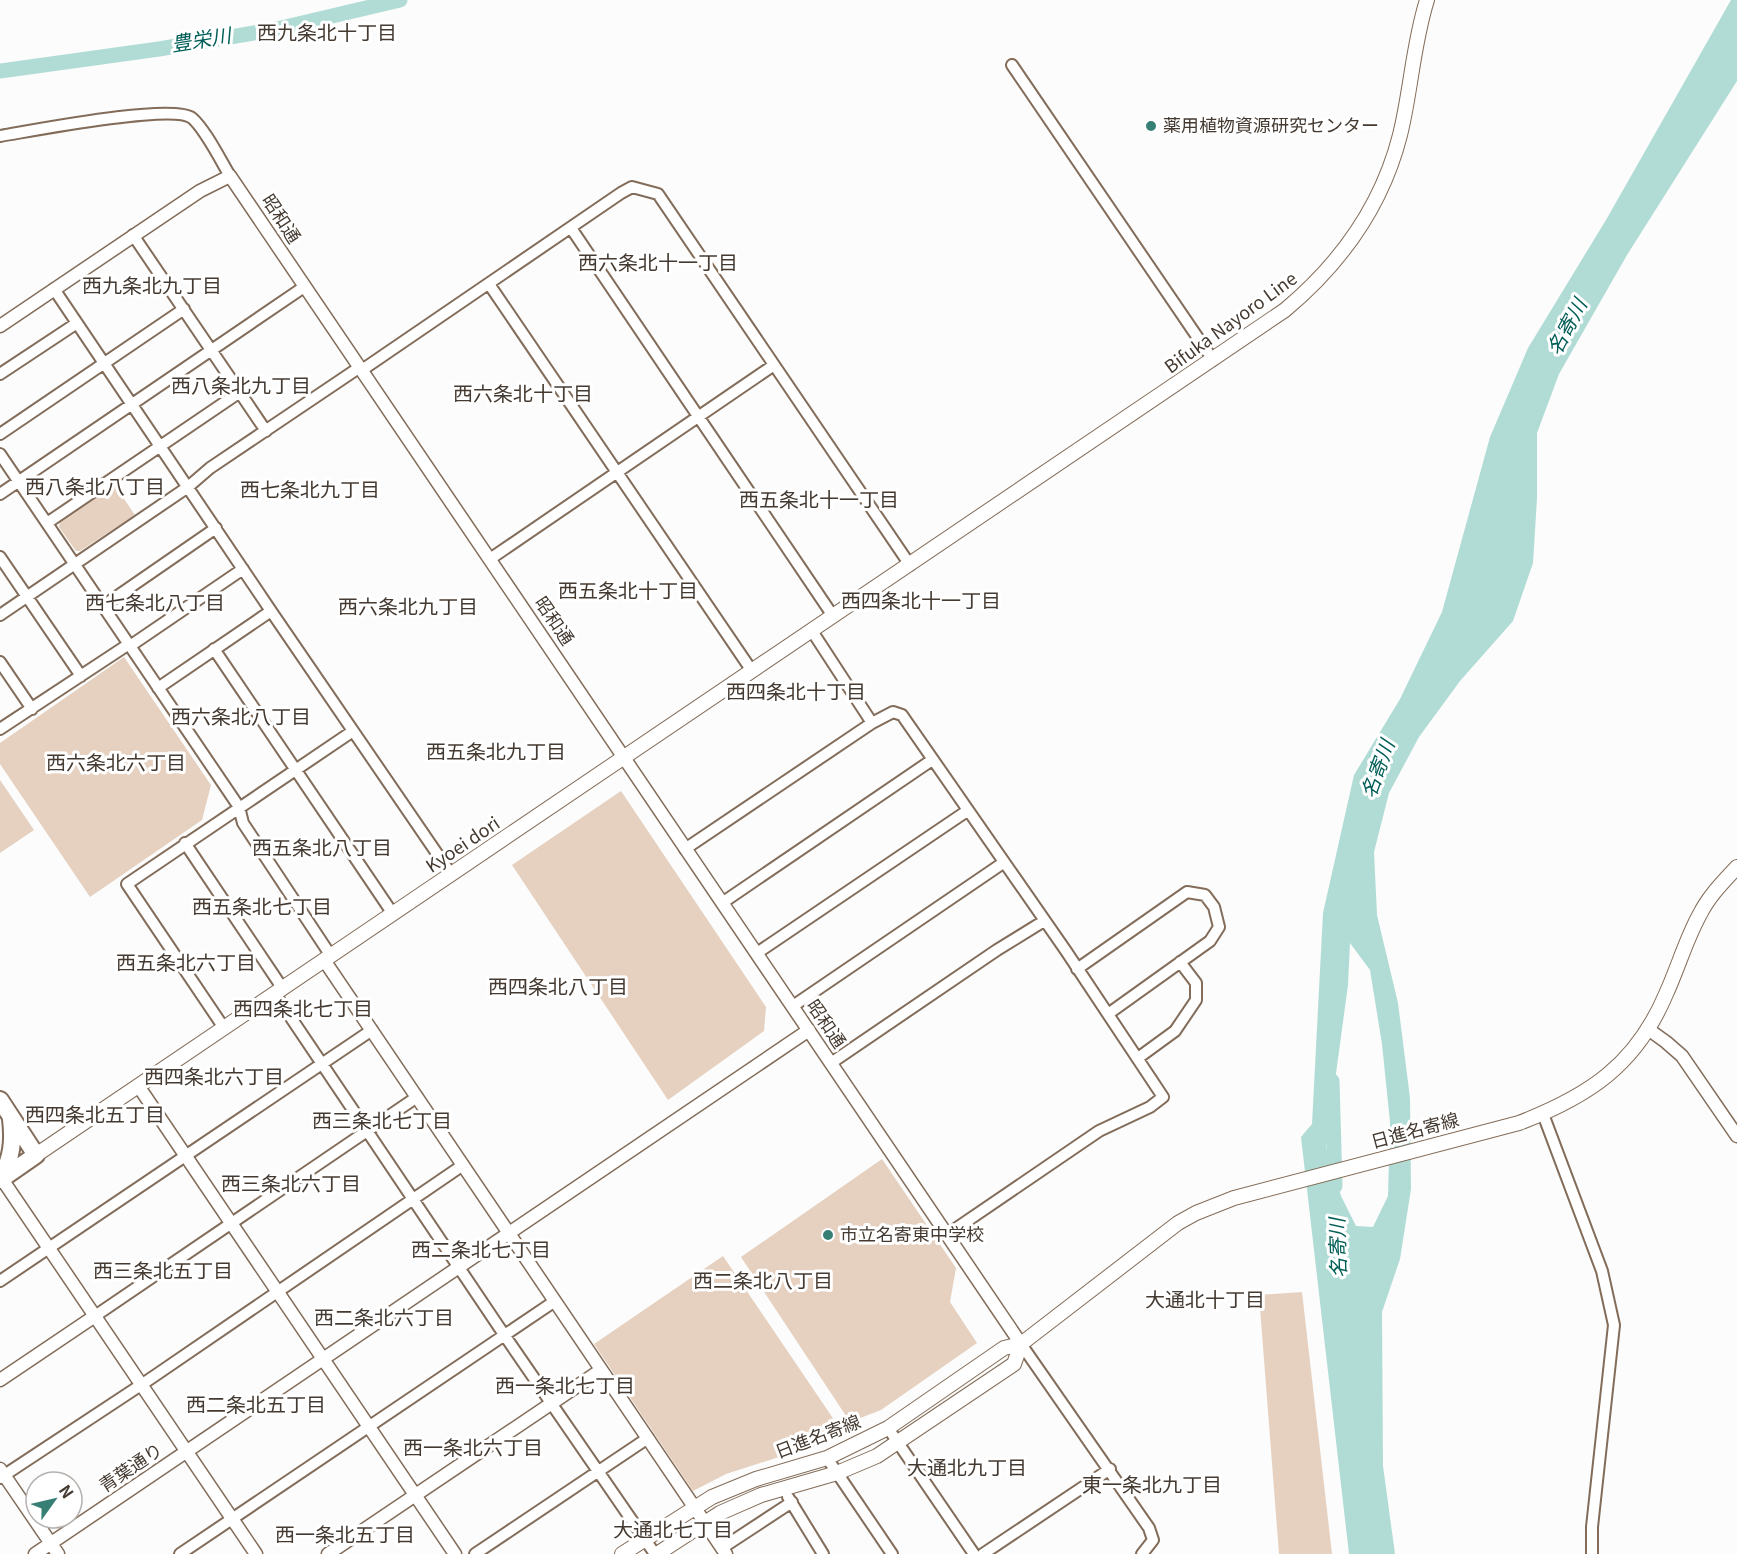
<svg xmlns="http://www.w3.org/2000/svg" width="1737" height="1554" viewBox="0 0 1737 1554" font-family="Georgia,'Noto Sans JP',serif">
<rect width="100%" height="100%" fill="#fbfcfb"/>
<path fill="#e6d1c0" d="M114 484 135 515 80 551H76L59 527 60 521Z
M124 657 211 785 202 820 90 897 0 764V743Z
M0 780 34 830 0 853Z
M621 791 766 1007 764 1031 668 1100 512 865Z
M882 1159 956 1268 950 1302 977 1343 881 1410 850 1422 741 1257Z
M723 1256 845 1436 726 1474 693 1491 594 1344Z
M1302 1292 1332 1554H1279L1259 1295Z"/>
<path fill="#b0dcd5" fill-rule="evenodd" d="M1731 0H1737V81L1627 255 1559 374 1537 433V498L1533 563 1513 621 1460 681 1419 737 1389 793 1374 852 1377 915 1398 1003 1410 1098 1411 1189 1400 1259 1382 1312 1383 1466 1395 1554H1349L1301 1137 1312 1124 1323 913 1354 775 1400 699 1442 612 1490 437 1528 348 1606 220ZM1350 943 1370 970 1382 1044 1390 1122 1388 1196 1373 1227 1356 1226 1341 1196 1326 1147 1348 985Z"/>
<g fill="none" stroke-linecap="round" stroke-linejoin="round">
<path stroke="#b0dcd5" stroke-width="15" d="M0 71 159 49 277 29 400 0
M1332 1081 1335 1186"/>
<defs>
<path id="minor" d="M1012 65 1213 360
M0 136C31 131 172 103 192 118 205 129 221 161 230 176
M571 228 833 616
M133 235 266 431
M489 284 752 671
M54 289 271 611 158 688
M362 370 621 193 632 187 658 194 910 565
M0 374 77 323
M0 434 184 309
M0 454 239 807 243 823 331 956
M0 494 304 287
M47 523 240 392
M0 557 81 676
M490 559 774 365
M103 606 216 528
M271 611 451 874
M0 615 188 487 210 468 360 367
M812 631 872 723
M130 646 243 569
M214 649 393 914
M0 662 32 709
M0 729 129 644
M185 843 283 989
M685 849 872 723 893 712 902 715 1066 951 1163 1097 1150 1107 1099 1131 948 1234
M722 903 932 760
M757 953 967 811
M1077 969 1187 892 1205 895 1214 907 1219 927 1210 941 1108 1014
M275 994 505 1336 655 1554
M793 1006 1003 863
M224 1028 127 884 353 731
M1138 1058 1175 1031 1196 1000V983L1180 962
M831 1063 997 950 1044 921
M1543 1114 1602 1271 1614 1325 1592 1527V1554
M0 1281 372 1030
M95 1316 417 1097
M1021 1344 1149 1528 1153 1540 1142 1554
M888 1428 974 1554
M827 1458 892 1554
M0 1478 150 1379 463 1165
M788 1497 823 1554
M722 1548 792 1502
M180 1554 555 1301
M475 1554 648 1438
M983 1554 1110 1469"/>
<path id="tertiary" d="M0 326 200 191 230 176 1021 1344
M324 960 726 1554
M1648 1029 1666 1042 1682 1056 1737 1136
M139 1087 455 1554
M2 1179 256 1554
M0 1380 95 1316
M0 1469 58 1554
M35 1554 809 1030
M328 1554 601 1370"/>
<path id="secondary" d="M36 1155 1285 310C1340 264 1382 206 1400 135 1411 91 1413 44 1427 0
M622 1554 712 1497 756 1479 827 1458 888 1428 1004 1348 1021 1344 1178 1223 1196 1213 1234 1198 1519 1123C1589 1096 1636 1065 1666 994 1678 968 1686 939 1700 914 1709 896 1723 882 1737 867
M657 1554 720 1513 761 1495 837 1473 877 1456 1014 1364 1021 1344"/>
<path id="trunk" d="M0 1100 36 1155 0 1180
M2 1179C11 1156 14 1144 11 1119"/>
</defs>
<use href="#minor" stroke="#836c59" stroke-width="14"/>
<use href="#tertiary" stroke="#836c59" stroke-width="15"/>
<use href="#secondary" stroke="#836c59" stroke-width="16"/>
<use href="#trunk" stroke="#836c59" stroke-width="20"/>
<use href="#minor" stroke="#fff" stroke-width="10"/>
<use href="#tertiary" stroke="#fff" stroke-width="12"/>
<use href="#secondary" stroke="#fff" stroke-width="14"/>
<use href="#trunk" stroke="#fff" stroke-width="16"/>
</g>
<g fill="#377e75" stroke="#fff" stroke-width="2">
<circle cx="1151" cy="126" r="6"/>
<circle cx="828" cy="1235" r="6"/>
</g>
<g text-anchor="middle" stroke-width="6" stroke-linejoin="round" paint-order="stroke">
<g font-size="18" fill="#443a31" stroke="#fff" text-anchor="start">
<text x="1163" y="132">薬用植物資源研究センター</text>
<text x="840" y="1241">市立名寄東中学校</text>
</g>
<g font-size="18" fill="#443a31" stroke="#fff">
<text transform="translate(281 219) rotate(57)" y="6">昭和通</text>
<text transform="translate(1231 323) rotate(-36)" y="6">Bifuka Nayoro Line</text>
<text transform="translate(554 621) rotate(56)" y="6">昭和通</text>
<text transform="translate(463 845) rotate(-34)" y="6">Kyoei dori</text>
<text transform="translate(826 1024) rotate(56)" y="6">昭和通</text>
<text transform="translate(1415 1131) rotate(-15)" y="6">日進名寄線</text>
<text transform="translate(818 1437) rotate(-21)" y="6">日進名寄線</text>
<text transform="translate(131 1468) rotate(-34)" y="6">青葉通り</text>
</g>
<g font-size="20" fill="#443a31" stroke="#fff">
<text x="327" y="40">西九条北十丁目</text>
<text x="658" y="270">西六条北十一丁目</text>
<text x="152" y="293">西九条北九丁目</text>
<text x="241" y="393">西八条北九丁目</text>
<text x="523" y="401">西六条北十丁目</text>
<text x="95" y="494">西八条北八丁目</text>
<text x="310" y="497">西七条北九丁目</text>
<text x="819" y="507">西五条北十一丁目</text>
<text x="628" y="598">西五条北十丁目</text>
<text x="921" y="608">西四条北十一丁目</text>
<text x="155" y="610">西七条北八丁目</text>
<text x="408" y="614">西六条北九丁目</text>
<text x="796" y="699">西四条北十丁目</text>
<text x="241" y="724">西六条北八丁目</text>
<text x="496" y="759">西五条北九丁目</text>
<text x="116" y="770">西六条北六丁目</text>
<text x="322" y="855">西五条北八丁目</text>
<text x="262" y="914">西五条北七丁目</text>
<text x="186" y="970">西五条北六丁目</text>
<text x="558" y="994">西四条北八丁目</text>
<text x="303" y="1016">西四条北七丁目</text>
<text x="214" y="1084">西四条北六丁目</text>
<text x="95" y="1122">西四条北五丁目</text>
<text x="382" y="1128">西三条北七丁目</text>
<text x="291" y="1191">西三条北六丁目</text>
<text x="481" y="1257">西二条北七丁目</text>
<text x="163" y="1278">西三条北五丁目</text>
<text x="763" y="1288">西二条北八丁目</text>
<text x="1205" y="1307">大通北十丁目</text>
<text x="384" y="1325">西二条北六丁目</text>
<text x="565" y="1393">西一条北七丁目</text>
<text x="256" y="1412">西二条北五丁目</text>
<text x="473" y="1455">西一条北六丁目</text>
<text x="967" y="1475">大通北九丁目</text>
<text x="1152" y="1492">東一条北九丁目</text>
<text x="673" y="1537">大通北七丁目</text>
<text x="345" y="1542">西一条北五丁目</text>
</g>
<g font-size="20" font-style="italic" fill="#005e57" stroke="#fff">
<text transform="translate(201 40) rotate(-9)" y="7">豊栄川</text>
<text transform="translate(1567 327) rotate(-62)" y="7">名寄川</text>
<text transform="translate(1378 769) rotate(-70)" y="7">名寄川</text>
<text transform="translate(1338 1248) rotate(-92)" y="7">名寄川</text>
</g>
</g>
<g transform="translate(54 1500) rotate(56)"><circle r="28" fill="#ffffff" stroke="#b4b0ad" stroke-width="1.5"/>
<path d="M0-4.5L10 22L0 15L-10 22Z" fill="#377e75"/>
<text y="-9" font-size="16" font-weight="bold" text-anchor="middle" fill="#443a31">N</text>
</g>
</svg>
